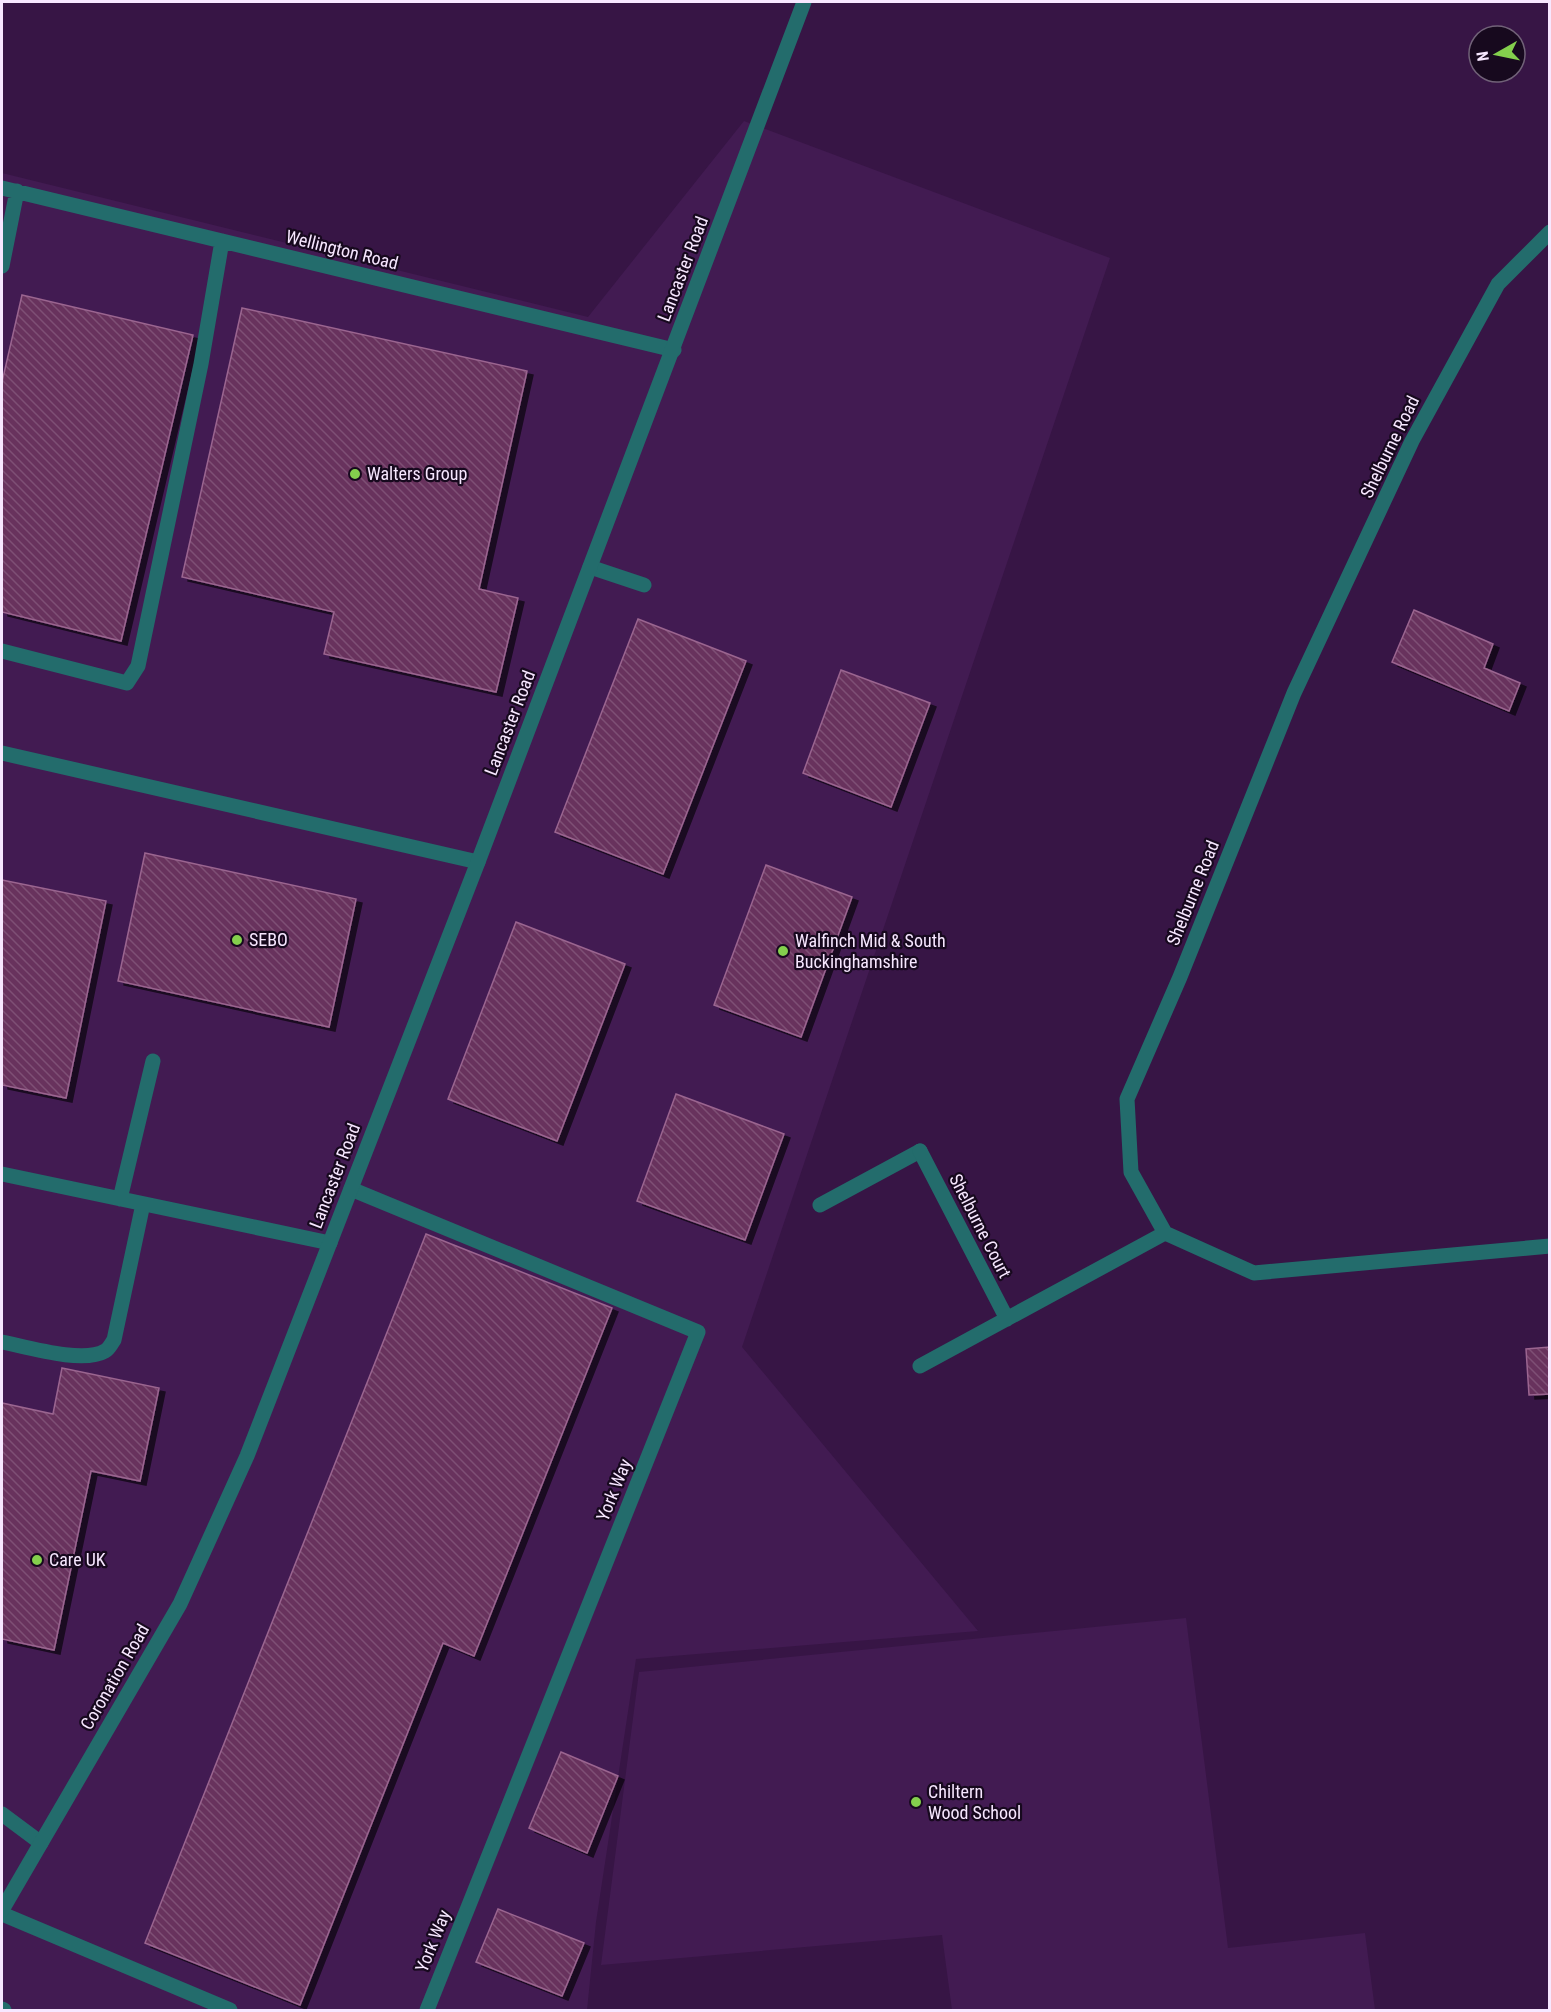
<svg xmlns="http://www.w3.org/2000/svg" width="1551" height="2012" viewBox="0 0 1551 2012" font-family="'Roboto Condensed',sans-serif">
<defs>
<pattern id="building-back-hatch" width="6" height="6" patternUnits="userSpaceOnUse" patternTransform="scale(1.5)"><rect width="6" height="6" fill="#67325d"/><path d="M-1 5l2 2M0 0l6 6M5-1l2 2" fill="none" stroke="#7e5075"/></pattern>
<filter id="shadow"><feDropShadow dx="6" dy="4" stdDeviation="0" flood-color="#0009"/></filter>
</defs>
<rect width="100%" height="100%" fill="#371545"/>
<path fill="#421b52" d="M744 121 1110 258 742 1347 978 1631 636 1659 596 1922 587 2010H2V173L588 317Z
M1186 1618 1228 1948 1365 1933 1375 2010H952L942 1935 601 1965 639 1672Z"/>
<path fill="url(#building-back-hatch)" stroke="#9b6590" stroke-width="1.5" filter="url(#shadow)" d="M22 295 193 335 121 641 2 612V382Z
M242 308 527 371 479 589 518 598 496 692 324 654 334 612 182 577Z
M1414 610 1493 644 1484 668 1520 683 1509 711 1392 662Z
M638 619 746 661 663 874 555 832Z
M841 670 930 703 891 807 803 773Z
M145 853 356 899 329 1027 118 981Z
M766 865 852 897 801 1037 714 1005Z
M2 880 106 901 66 1098 2 1085Z
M516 922 625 964 557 1141 448 1099Z
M676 1094 784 1134 745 1240 637 1201Z
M426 1234 612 1308 474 1656 443 1643 300 2005 145 1943Z
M1550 1347V1394L1529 1395 1526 1349Z
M62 1368 159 1388 140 1481 91 1471 54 1650 2 1639V1403L53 1414Z
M561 1752 618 1776 587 1853 529 1828Z
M498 1909 584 1943 562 1996 476 1962Z"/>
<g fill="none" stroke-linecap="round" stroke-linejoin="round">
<path stroke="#236c6c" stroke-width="15" d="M2 188 674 350
M2 266 17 191
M590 567 644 585
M2 651 127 683 138 666 201 364 222 241
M2 753 478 862
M2 1174 330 1243
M120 1199 153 1061
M820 1205 920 1151
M2 1342C27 1347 83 1364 105 1351 109 1349 111 1344 114 1340L143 1204
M2 1814 41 1843
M2 2009 4 2010"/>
<path stroke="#236c6c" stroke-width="15" d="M1550 232 1498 284 1412 441 1294 693 1180 977 1127 1099 1131 1172 1165 1233 1254 1273 1550 1246
M920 1151 1007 1319
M351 1189 698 1332 427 2010
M920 1366 1165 1233
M2 1914 230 2010"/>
<path stroke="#236c6c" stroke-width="15" d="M2 1910 180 1604 247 1456 478 862 804 2"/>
</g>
<g fill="#84cf4d" stroke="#17091e" stroke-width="2">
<circle cx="355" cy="474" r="6"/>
<circle cx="237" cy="940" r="6"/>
<circle cx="783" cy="951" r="6"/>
<circle cx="37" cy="1560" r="6"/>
<circle cx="916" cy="1802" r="6"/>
</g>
<g text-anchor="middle" stroke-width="4.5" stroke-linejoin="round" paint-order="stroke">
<g font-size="18" fill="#f7e7ff" stroke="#17091e">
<text transform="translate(342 250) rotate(14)" y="6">Wellington Road</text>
<text transform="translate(683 269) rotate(-69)" y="6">Lancaster Road</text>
<text transform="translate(1390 447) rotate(-64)" y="6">Shelburne Road</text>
<text transform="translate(510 723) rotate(-69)" y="6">Lancaster Road</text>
<text transform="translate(1193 893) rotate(-68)" y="6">Shelburne Road</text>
<text transform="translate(335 1176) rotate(-69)" y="6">Lancaster Road</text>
<text transform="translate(980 1226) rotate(63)" y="6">Shelburne Court</text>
<text transform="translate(614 1490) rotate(-68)" y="6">York Way</text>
<text transform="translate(115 1677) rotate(-60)" y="6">Coronation Road</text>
<text transform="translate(433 1941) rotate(-68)" y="6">York Way</text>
</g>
<g font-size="18" fill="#f7e7ff" stroke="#17091e" text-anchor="start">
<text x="367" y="480">Walters Group</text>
<text x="249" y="946">SEBO</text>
<text x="795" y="947">Walfinch Mid &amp; South<tspan x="795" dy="21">Buckinghamshire</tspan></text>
<text x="49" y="1566">Care UK</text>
<text x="928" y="1798">Chiltern<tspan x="928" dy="21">Wood School</tspan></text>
</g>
</g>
<rect width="1551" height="2012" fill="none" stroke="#f7e7ff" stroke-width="6"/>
<g transform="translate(1497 54) rotate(261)"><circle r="28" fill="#17091e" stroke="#716278" stroke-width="1.5"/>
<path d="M0-4.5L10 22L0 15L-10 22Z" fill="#84cf4d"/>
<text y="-9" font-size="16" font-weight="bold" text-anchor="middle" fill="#f7e7ff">N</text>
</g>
</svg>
